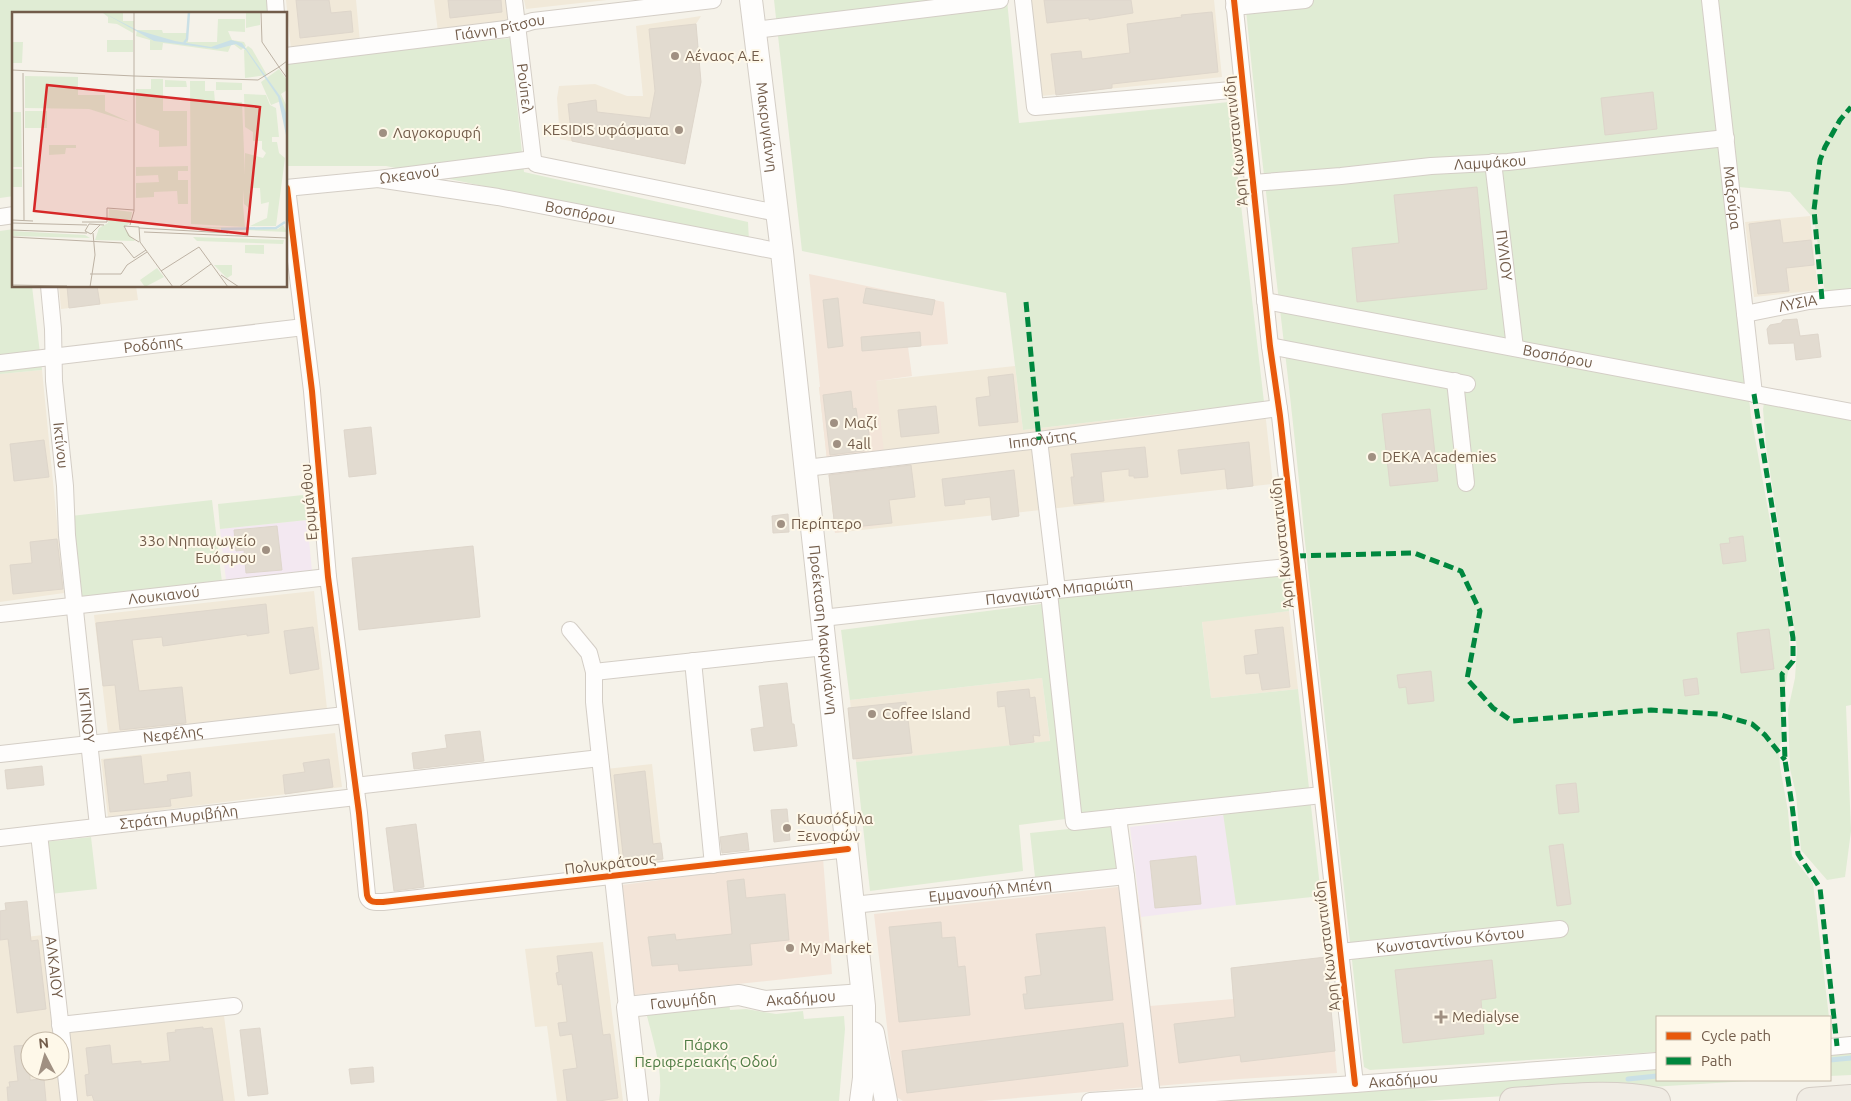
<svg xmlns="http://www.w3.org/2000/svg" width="1851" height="1101" viewBox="0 0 1851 1101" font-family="Ubuntu,sans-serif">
<rect width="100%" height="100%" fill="#f5f2e9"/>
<path fill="#f1e9d9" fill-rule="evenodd" d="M286 0H356L360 42 291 50Z
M434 0H509L512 23 438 32Z
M524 0H607L526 9Z
M1030 0H1214L1222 77 1041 96Z
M701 16 696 24 701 82 685 164 560 139 557 98 559 86 595 84 627 96H643L636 26Z
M1810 216 1818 290 1754 297 1745 222Z
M59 286H136L138 300 61 309Z
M1015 366 1023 430 1264 402 1273 484 835 533 819 387Z
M42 370 64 593 0 602V374Z
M314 591 327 709 108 733 94 615Z
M1289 611 1298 689 1211 698 1202 621Z
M1042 678 1050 742 856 762 850 700Z
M335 733 342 787 108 817 101 759Z
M652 764 663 862 618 866 606 769Z
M43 935 55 1028 223 1008 235 1101H0V940ZM30 1041H60V1071H30Z
M603 942 623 1101H557L547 1026 535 1027 525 949Z"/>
<path fill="#f3e5d9" d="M809 274 944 302 948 344 908 347 912 376 876 381 892 523 835 533 819 387H820Z
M823 858 832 974 634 995 622 885Z
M1136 885 1141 917 1150 1006 1233 999 1231 968 1326 957 1337 1073 1239 1079 982 1101H903L895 1096 874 914Z"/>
<path fill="#f3e8f1" d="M307 520 312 571 226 580 220 529Z
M1225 815 1236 905 1141 917 1130 827Z"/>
<path fill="#e0ecd4" d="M0 0H269L270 14H14V196L0 198Z
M774 0H1007L1019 123 1229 102 1264 402 1023 430 1006 293 802 251Z
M1245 0H1703L1751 416 1789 625 1790 661 1783 699 1782 740 1779 747 1780 767 1788 811 1792 856 1813 883 1829 1017H1657V1052L1370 1070 1364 1067 1304 533C1288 355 1262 178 1245 0Z
M1718 0H1851V292L1825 293 1814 219 1790 192 1739 187Z
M510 38 524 172 748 222 749 241 386 166H286V63Z
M14 229V286H32L42 370 0 374V231Z
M1764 403 1851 420V705L1846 706 1851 831 1845 877 1827 880 1801 850 1796 794 1790 769 1788 710 1795 678 1797 649 1795 633 1766 446 1763 409Z
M303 495 307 520 220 529 218 504Z
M212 500 222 582 79 598 71 516Z
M1285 573 1289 611 1202 622 1211 698 1298 689 1321 896 1236 905 1221 799 1019 825 1023 871 870 891 856 762 1050 741 1042 678 850 700 841 630 1056 602V598L1182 585V587Z
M1117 824 1124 868 1035 877 1030 833Z
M91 837 97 889 50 894 44 842Z
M729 1003 730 1010 746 1009 776 1014 803 1011 804 1019 844 1016 845 1029 839 1101H659C664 1071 653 1041 646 1012Z
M1851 1051V1075L1830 1076V1053Z
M1657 1067V1080H1765L1423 1101H1174Z"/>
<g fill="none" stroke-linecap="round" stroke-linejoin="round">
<path stroke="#cae0e6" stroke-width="5" d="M1830 1060 1851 1058
M1628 1079 1657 1076"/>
</g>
<path fill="#e2dbd0" stroke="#ded6cb" d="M296 0H329L331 13 351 11 353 32 300 38Z
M448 0H501L502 12 450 18Z
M1044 0H1131L1133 13 1089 20V18L1047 23Z
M1212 12 1218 72 1112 84V88L1056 95 1051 54 1081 51 1082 59 1130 53 1127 24 1182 17 1181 15Z
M696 24 701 82 685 164 572 141 568 104 596 100 597 112 650 118 655 91 649 29Z
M1653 92 1657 129 1605 135 1601 98Z
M1477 187 1487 289 1357 302 1352 248 1399 243 1394 195Z
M1780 220 1783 243 1811 240 1814 265 1786 268 1789 291 1758 294 1749 224Z
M67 286H97L100 304 69 308Z
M866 288 935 300 932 315 863 303Z
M838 298 843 346 828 348 823 300Z
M1797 319 1800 336 1818 334 1821 357 1796 360 1794 343 1769 344 1767 329 1770 325 1781 323 1783 320Z
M920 332 921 346 862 351 861 337Z
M1013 374 1018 422 979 426 976 398 990 396 988 377Z
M851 391 853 409 856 408 858 421 867 419 871 450 830 455 823 395Z
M936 406 939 433 901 437 898 410Z
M1430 409 1438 481 1390 486 1382 414Z
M371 427 376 474 349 477 344 430Z
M44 440 49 477 14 481 10 444Z
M1249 442 1253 486 1227 489 1225 469 1181 474 1178 450Z
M1145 447 1148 477 1134 478V476H1129V469L1101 472 1104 501 1074 504 1071 477H1074L1071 454Z
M911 465 915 497 889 500 892 523 835 529 829 475Z
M1014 470 1019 516 992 520 990 497 964 500 965 504 945 506 942 479Z
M788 514 789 532 773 533 772 516Z
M277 526 282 570 246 573 244 550 236 551 234 530Z
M1743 536 1746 561 1723 564 1720 544 1730 543 1729 538Z
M57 539 63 589 13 594 10 565 32 563 30 542Z
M473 546 480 617 359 630 352 558Z
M266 604 269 633 247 636V634L163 646 162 637 132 640 139 691 182 687 186 723 120 730 115 685 103 686 96 623Z
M313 627 319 669 290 674 284 631Z
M1283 627 1290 687 1262 690 1259 673 1246 674 1244 656 1258 654 1255 630Z
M1769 629 1774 669 1741 673 1737 633Z
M1431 671 1434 701 1408 704 1406 687 1399 688 1397 675Z
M1697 678 1699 694 1685 696 1683 680Z
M787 683 792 724H794L797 746 754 751 751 729 764 727 759 686Z
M1029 689 1030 698 1035 697 1040 736 1033 735 1034 742 1010 745 1005 706 998 707 997 692Z
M906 702 912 753 853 759 848 708Z
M480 731 484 761 414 769 412 753 447 748 445 735Z
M141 756 144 784 168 781 167 775 190 772 192 796 170 799 171 806 110 812 104 760Z
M329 759 333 787 285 794 283 775 305 772 303 763Z
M42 766 44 785 7 789 5 770Z
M645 771 653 844 661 843 663 859 624 863 614 775Z
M1576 783 1579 812 1559 814 1556 785Z
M787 809 790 840 774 842 771 810Z
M416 824 424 887 394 891 386 828Z
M747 833 749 850 722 853 720 837Z
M1563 844 1571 904 1557 906 1549 846Z
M1196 856 1201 904 1155 908 1150 861Z
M744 879 746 898 785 894 789 940 750 944 752 965 679 971 678 964 652 966 648 937 675 934 676 940 732 934 727 881Z
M27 901 31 941 38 940 46 1009 17 1013 8 939 0 940V911L6 910 5 903Z
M941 922 942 938 955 937 958 967 965 966 970 1015 899 1022 889 927Z
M1105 927 1113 1000 1025 1009 1023 994H1027L1025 977 1041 975 1036 934Z
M592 952 603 1035 610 1034 618 1098 599 1101H567L563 1070 577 1068 572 1034 560 1036 558 1023 567 1022 562 984 558 985 556 973 559 972 557 956Z
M1326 957 1335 1051 1241 1062 1240 1055 1179 1063 1174 1024 1235 1017 1231 968Z
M1492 960 1496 998 1481 1000 1484 1034 1403 1043 1395 970Z
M1123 1023 1128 1066 907 1093 902 1051Z
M203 1027V1029L212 1028 223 1101H94L92 1095 87 1096 85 1075 89 1074 86 1048 110 1045 112 1064 141 1061V1064L170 1061 167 1033 176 1032 175 1030Z
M260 1028 268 1094 248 1096 240 1030Z
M30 1045V1080L44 1079 46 1101H8L7 1087H10L9 1082 18 1081 14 1046Z
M373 1067 374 1082 351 1084 349 1069Z"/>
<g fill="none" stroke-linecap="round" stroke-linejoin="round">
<defs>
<g id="minor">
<path d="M275 0 276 14"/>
<path id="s1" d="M514 0 533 159 536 164 777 213"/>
<path d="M1023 0 1035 107 1243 89"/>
<path d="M1234 0 1270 346 1280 416 1355 1084"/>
<path id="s2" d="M1710 0 1754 394"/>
<path d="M1234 7 1305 0"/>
<path d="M755 30 1000 0"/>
<path id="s3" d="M286 56 506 29 533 21 713 0"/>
<path id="s4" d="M1493 162 1515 348"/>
<path id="s5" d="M378 179 498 197 782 252"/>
<path id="s6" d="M1253 183 1341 176 1431 166 1508 162 1726 138"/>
<path id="s7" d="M286 188 378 179 533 159"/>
<path d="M287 188 312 391 328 577 359 813 367 895C369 903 375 902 383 902L848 849"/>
<path d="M0 217 14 215"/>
<path id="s8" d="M49 286 53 329 54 381 65 486 67 535 98 826"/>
<path id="s9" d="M1265 301 1851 412"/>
<path id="s10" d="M1745 314 1809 301 1851 297"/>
<path d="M1270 346 1467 384"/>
<path id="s11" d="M0 363 304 327"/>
<path d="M1455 381 1466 483"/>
<path d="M1039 440 1057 590"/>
<path id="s12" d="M806 468 1039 440 1279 408"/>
<path d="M1049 593 1074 822 1322 795"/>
<path id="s13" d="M0 614 328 577"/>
<path id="s14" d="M822 618 1049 593 1057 590 1297 566"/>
<path d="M570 630 589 653 594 672V702L627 1007"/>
<path d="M693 661 713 865"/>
<path d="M594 672 825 647"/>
<path id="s15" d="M0 754 345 715"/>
<path d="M355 786 600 758"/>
<path d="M1118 817 1126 876 1152 1096"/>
<path id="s16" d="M39 834 69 1101"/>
<path id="s17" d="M0 838 356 797"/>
<path id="s18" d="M853 905 1126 876"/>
<path id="s19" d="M1340 952 1560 929"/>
<path d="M60 1025 234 1006"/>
<path d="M1830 1047 1851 1045"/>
<path id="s20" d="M1090 1101 1355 1084 1657 1061"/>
</g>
<g id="tertiary">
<path id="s21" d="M638 1101 627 1007 739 995 765 1001 863 994"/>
</g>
<g id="secondary">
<path id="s22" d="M751 0 782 252 864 1006V1078L861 1101"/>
<path d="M873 1033 886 1101"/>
</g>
<path id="trunk" d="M1513 1101C1561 1098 1610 1091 1657 1101
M1810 1101 1851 1098"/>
</defs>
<use href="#minor" stroke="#d4cec6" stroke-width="18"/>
<use href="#tertiary" stroke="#d4cec6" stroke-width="22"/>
<use href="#secondary" stroke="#d4cec6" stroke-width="24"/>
<use href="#trunk" stroke="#d4cdc5" stroke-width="28"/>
<use href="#minor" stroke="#fefdfc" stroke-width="16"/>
<use href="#tertiary" stroke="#fefdfc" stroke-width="20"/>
<use href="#secondary" stroke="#fefdfc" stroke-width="22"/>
<use href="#trunk" stroke="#f0ece4" stroke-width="26"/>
<path stroke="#00873e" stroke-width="5" stroke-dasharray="10 5" stroke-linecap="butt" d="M1822 299 1814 210 1820 160 1825 147 1840 120 1851 107
M1026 302 1039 440
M1754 394 1793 638V661L1782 674 1785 760 1792 805 1798 854 1820 888 1837 1046
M1296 556 1414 553 1461 571 1480 611 1467 679 1493 708 1512 721 1651 710 1718 714 1752 724 1765 735 1785 760"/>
<defs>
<path id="cycleway" d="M1234 0 1270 346 1280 416 1355 1084
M287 188 312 391 328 577 359 813 367 895C369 903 375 902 383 902L848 849"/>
</defs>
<use href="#cycleway" stroke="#fef8e9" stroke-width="9"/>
<use href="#cycleway" stroke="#e8590c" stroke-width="6"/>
</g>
<g fill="#a09082" stroke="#fef8e9" stroke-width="2">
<circle cx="675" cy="56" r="5"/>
<circle cx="679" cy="130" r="5"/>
<circle cx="383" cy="133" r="5"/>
<circle cx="834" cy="423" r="5"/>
<circle cx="837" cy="444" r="5"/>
<circle cx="1372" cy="457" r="5"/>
<circle cx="781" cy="524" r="5"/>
<circle cx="266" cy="550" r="5"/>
<circle cx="872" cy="714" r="5"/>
<circle cx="787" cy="828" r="5"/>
<circle cx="790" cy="948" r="5"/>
<path d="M1438.5 1009.5h5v5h5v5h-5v5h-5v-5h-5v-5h5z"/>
</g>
<g text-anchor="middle" stroke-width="4" stroke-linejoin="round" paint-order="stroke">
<g font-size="15" fill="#725c4a" stroke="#fef8e9">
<text dy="5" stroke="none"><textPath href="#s3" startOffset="216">Γιάννη Ρίτσου</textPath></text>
<text dy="5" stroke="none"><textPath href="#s1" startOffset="89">Ρούπελ</textPath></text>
<text dy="5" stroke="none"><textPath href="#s22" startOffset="128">Μακρυγιάννη</textPath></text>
<text transform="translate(1236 141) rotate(-96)" y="5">Άρη Κωνσταντινίδη</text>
<text dy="5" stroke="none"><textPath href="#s6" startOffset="238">Λαμψάκου</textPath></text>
<text dy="5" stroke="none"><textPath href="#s7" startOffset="124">Ωκεανού</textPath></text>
<text dy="5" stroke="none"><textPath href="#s2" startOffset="199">Μαξούρα</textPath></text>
<text dy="5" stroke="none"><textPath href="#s5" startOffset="205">Βοσπόρου</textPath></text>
<text dy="5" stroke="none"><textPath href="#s4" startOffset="94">ΠΥΛΙΟΥ</textPath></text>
<text dy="5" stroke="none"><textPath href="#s10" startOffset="54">ΛΥΣΙΑ</textPath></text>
<text dy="5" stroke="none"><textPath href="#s11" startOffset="154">Ροδόπης</textPath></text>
<text dy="5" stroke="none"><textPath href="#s9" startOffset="298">Βοσπόρου</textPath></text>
<text dy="5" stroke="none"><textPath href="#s12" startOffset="238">Ιππολύτης</textPath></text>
<text dy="5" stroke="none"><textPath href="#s8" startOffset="160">Ικτίνου</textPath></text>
<text transform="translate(309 502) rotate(-95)" y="5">Ερυμάνθου</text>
<text transform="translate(1282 543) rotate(-96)" y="5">Άρη Κωνσταντινίδη</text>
<text dy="5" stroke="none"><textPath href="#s14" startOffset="239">Παναγιώτη Μπαριώτη</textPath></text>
<text dy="5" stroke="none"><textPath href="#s13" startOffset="165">Λουκιανού</textPath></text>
<text dy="5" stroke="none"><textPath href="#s22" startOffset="634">Προέκταση Μακρυγιάννη</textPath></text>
<text dy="5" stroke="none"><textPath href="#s8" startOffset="431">ΙΚΤΙΝΟΥ</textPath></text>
<text dy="5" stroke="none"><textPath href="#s15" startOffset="174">Νεφέλης</textPath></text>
<text dy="5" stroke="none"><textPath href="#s17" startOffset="180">Στράτη Μυριβήλη</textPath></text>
<text transform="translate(610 864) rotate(-7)" y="5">Πολυκράτους</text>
<text dy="5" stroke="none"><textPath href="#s18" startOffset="138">Εμμανουήλ Μπένη</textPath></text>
<text dy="5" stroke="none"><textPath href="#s19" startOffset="111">Κωνσταντίνου Κόντου</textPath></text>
<text transform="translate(1327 946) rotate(-97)" y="5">Άρη Κωνσταντινίδη</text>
<text dy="5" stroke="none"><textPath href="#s16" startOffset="134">ΑΛΚΑΙΟΥ</textPath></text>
<text dy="5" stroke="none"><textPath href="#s21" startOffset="270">Ακαδήμου</textPath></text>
<text dy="5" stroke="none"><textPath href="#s21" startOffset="151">Γανυμήδη</textPath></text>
<text dy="5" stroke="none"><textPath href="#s20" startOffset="314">Ακαδήμου</textPath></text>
</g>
<g font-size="15" fill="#725c4a" stroke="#fef8e9" text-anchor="start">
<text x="685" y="61">Αέναος Α.Ε.</text>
<text x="669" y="135" text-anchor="end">KESIDIS υφάσματα</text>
<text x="393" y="138">Λαγοκορυφή</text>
<text x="844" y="428">Μαζί</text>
<text x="847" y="449">4all</text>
<text x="1382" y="462">DEKA Academies</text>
<text x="791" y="529">Περίπτερο</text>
<text x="256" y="546" text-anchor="end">33ο Νηπιαγωγείο<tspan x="256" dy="17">Ευόσμου</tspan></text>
<text x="882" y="719">Coffee Island</text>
<text x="797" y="824">Καυσόξυλα<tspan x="797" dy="17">Ξενοφών</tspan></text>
<text x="800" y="953">Μy Μarket</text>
<text x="1452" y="1022">Medialyse</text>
</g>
<g font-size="15" fill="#507d45" stroke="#fef8e9">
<text x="706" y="1050">Πάρκο<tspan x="706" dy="17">Περιφερειακής Οδού</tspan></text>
</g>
</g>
<g transform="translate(12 12)">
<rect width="275" height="275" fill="#f5f2e9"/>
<path d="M111 0V9H122L121 21 105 12 96 11V5L91 1H68ZM234 0H248V13L234 16ZM206 7H233V20L216 19 220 28 232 30 234 34 229 38 220 31 216 40 151 31 150 38H138V28L124 24 125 18H150L151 21H176V30H205ZM95 28H121V40H95ZM0 30H11L10 51H0ZM236 34 240 37 255 63 233 66 232 38ZM267 57 275 68V78L269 82 275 95V127L269 89 259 93 249 70ZM13 64 66 65V83H93V99L118 110 77 97 13 96ZM139 67H151V99H175V134L147 135V119L124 111V77H139ZM153 68 174 69 175 75H153ZM178 69H193V79H202L203 90H230L233 163V141L251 146 254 141 250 137V129H241V120L233 115 232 82 254 83 258 93 264 96 267 125H260V130H265L267 141 273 146 264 214H238L255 206 257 190 249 192 248 176H239L237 196 232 192 231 178V193L233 215 179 212ZM204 70 230 71V78H204ZM13 99H35V116H13ZM0 100H9L10 155H0ZM37 133H64V136H54L53 142 37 143ZM176 154V159H166V168H176V192H166L165 179 142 180V185L124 186V171L147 170 146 163 124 164V155ZM0 157H10V175H0ZM97 197 120 200 118 211 112 216 123 229 83 228 87 216 96 211ZM132 213 266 217 271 213 275 220ZM0 219 73 223 78 226 0 224ZM181 225 272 228 271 232 185 229ZM233 233H252V242L233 241ZM202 253H220V263L215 266ZM145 256 152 265 133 275 128 268Z" fill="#e0ecd4"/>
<path d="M90 0 125 18 163 29 199 35 219 28 230 31 268 84 274 101 275 128 266 85 234 38 224 32 205 37 142 29Z" fill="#cae0e6"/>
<path fill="none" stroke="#cae0e6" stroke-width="2.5" d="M172 31 175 27 177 0M209 217 264 216 273 210"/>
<path fill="none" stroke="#bdb2a4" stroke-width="1" d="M249 0 250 30 267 55 275 49M0 58 122 64V0M11 61 12 208M0 208 21 209M70 210H95V196L122 198M0 211 75 213M88 213 79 222 73 219 77 212 92 213M118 213 122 199V64L246 68 267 55 275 66M112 214 127 215 128 230 161 275M112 214 117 224 127 230M127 216 216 221M0 218 75 221M132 220 275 226M0 225 110 231 122 246 134 238M149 259 187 235 216 275M78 262H109L115 253 135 240M209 263 227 275M0 273 55 274M78 275 83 243 81 221M167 275 199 252"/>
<path fill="#d62828" fill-opacity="0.15" stroke="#d62828" stroke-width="2.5" d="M35 73 248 95 235 222 22 199Z"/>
<rect width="275" height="275" fill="none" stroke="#725c4a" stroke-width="2.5"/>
</g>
<rect x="1656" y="1016" width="175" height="65" fill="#fef8e9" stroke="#c6baa9"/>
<rect x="1666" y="1032" width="25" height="8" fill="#e8590c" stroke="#c6baa9"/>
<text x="1701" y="1041" font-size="15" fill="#725c4a">Cycle path</text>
<rect x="1666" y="1057" width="25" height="8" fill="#00873e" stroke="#c6baa9"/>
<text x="1701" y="1066" font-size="15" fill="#725c4a">Path</text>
<g transform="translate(45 1056) rotate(354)"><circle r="24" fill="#fef8e9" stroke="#c6baa9"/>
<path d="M0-4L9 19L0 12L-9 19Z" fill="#a09082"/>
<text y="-8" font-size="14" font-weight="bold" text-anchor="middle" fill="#725c4a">N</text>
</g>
</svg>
